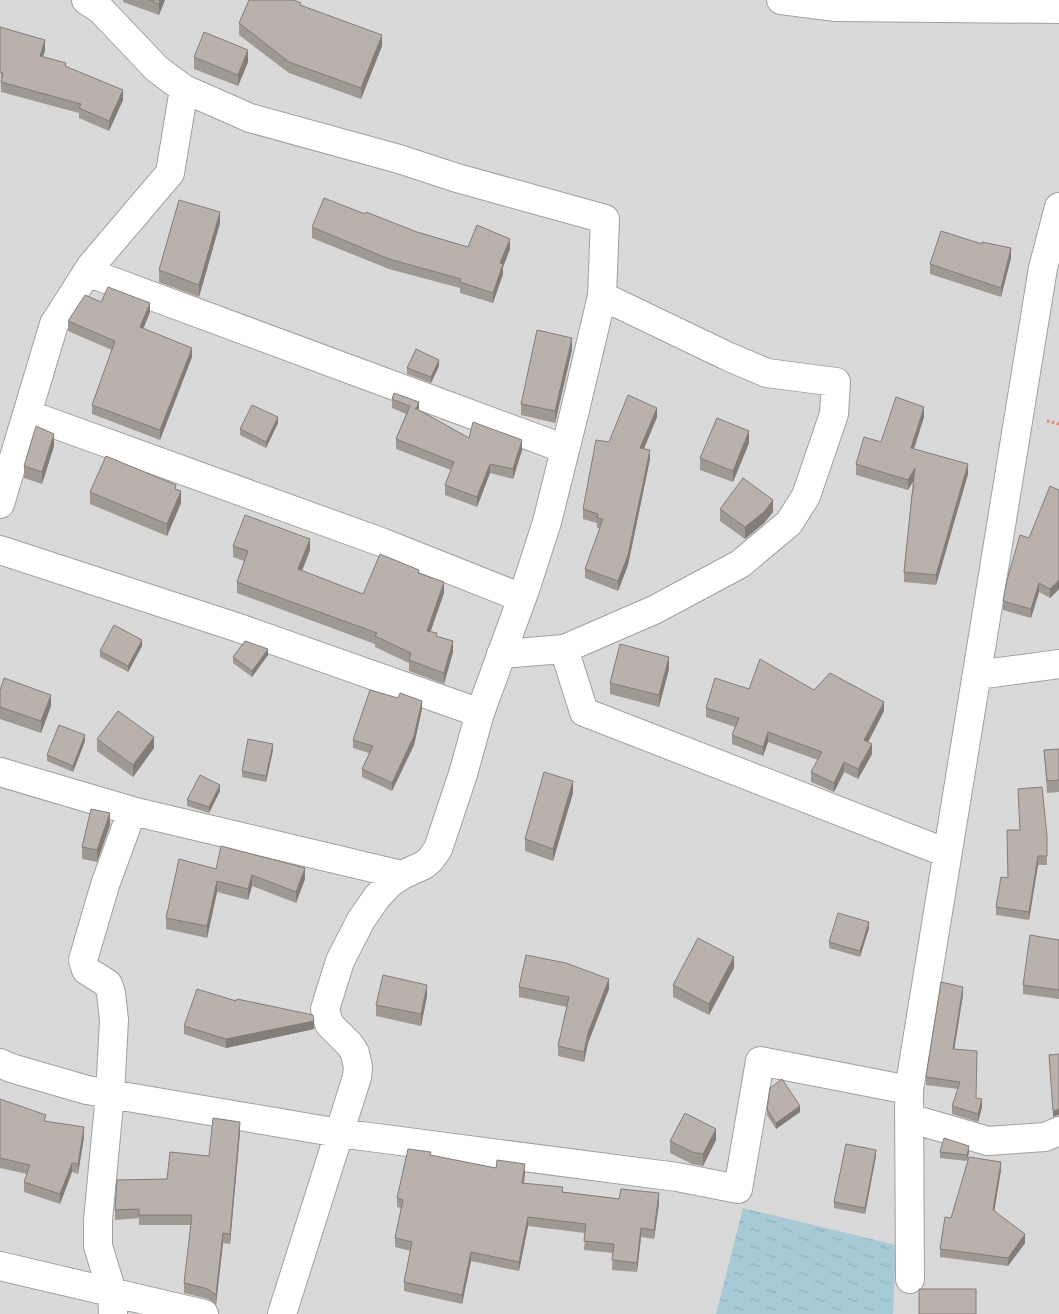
<svg xmlns="http://www.w3.org/2000/svg" width="1059" height="1314" viewBox="0 0 1059 1314" font-family="'Work Sans',sans-serif">
<defs>
<pattern id="water-ripples" width="26" height="14" patternUnits="userSpaceOnUse" patternTransform="scale(1.25)"><rect width="26" height="14" fill="#a7cbd6"/><path d="M2 4q2-2 4 0t4 0M15 11q2-2 4 0t4 0" fill="none" stroke="#8faeb7"/></pattern>
</defs>
<rect width="100%" height="100%" fill="#ece9e3"/>
<path fill="#dad9d9" d="M0 0H1059V1314H0Z"/>
<path fill="url(#water-ripples)" d="M743 1208 896 1245 893 1314H716Z"/>
<g fill="none" stroke-linecap="round" stroke-linejoin="round">
<defs>
<path id="minor" d="M86 0 101 10 157 69 184 89
M781 0 836 7 1059 9
M87 272 565 449
M27 414 381 542 522 598
M0 504 54 324 91 266 170 173 184 89 250 118 399 159 457 178 605 219 602 296 575 410 547 522 526 587 480 713 463 774 438 849 430 860 424 865 402 875 390 883 377 897 361 920 340 961 325 1009 329 1024 350 1045 355 1053 358 1067 357 1077 282 1314
M0 550 239 628 480 713
M564 649 584 712 947 853
M501 654 564 649 654 610 740 564 789 523 806 496 834 414 836 382 767 373 729 357 602 296
M977 675 1059 664
M0 772 132 811
M0 1063 11 1068 87 1090 110 1094 339 1133 677 1177 738 1189 760 1061 909 1090
M909 1118 988 1141 1045 1137 1059 1131
M0 1266 204 1314
M910 1279 909 1090 1043 268 1059 207
M113 1314 112 1292 98 1246V1220L110 1094 114 1020 111 993 108 984 86 970 83 960 105 885 132 811 402 875"/>
</defs>
<use href="#minor" stroke="#a0a0a0" stroke-width="30"/>
<path stroke="#eb8375" stroke-width="3" stroke-dasharray="2.5 2.5" stroke-linecap="butt" d="M1047 421 1059 424"/>
<use href="#minor" stroke="#fff" stroke-width="28"/>
</g>
<path fill="#9f9994" d="M123 0H165L159 15 123 2Z
M301 5 382 46 361 99 289 73 239 35V23Z
M0 27 45 50 43 57 66 67 123 100 109 131 79 118V113L1 92Z
M194 57 248 62 238 86 194 69Z
M365 214 417 232 468 247 510 249 503 267V274L493 303 460 293V288L389 269 312 238V227Z
M220 223 199 297 159 282V270Z
M1011 258 1001 297 930 274V264Z
M101 302 150 312 143 329 192 357 160 440 92 414V405L112 350 68 331V321Z
M572 350 555 423 521 415V404Z
M439 366 431 383 407 374V368Z
M392 399 419 410 469 438 522 450 513 479 490 473 477 507 445 495V485L451 470 396 449V439L406 414 392 408Z
M657 417 644 449 650 459 628 565 618 591 585 578V569L600 528H597V523L583 519V509L609 442Z
M924 417 914 449 968 474 936 585 904 582V572L913 481 908 490 856 475V464L881 442Z
M278 423 266 448 240 435V429Z
M749 443 733 482 700 470V458Z
M54 446 42 484 24 478V466Z
M176 489 181 503 167 536 90 504V492Z
M1059 490V589L1050 598 1039 592 1031 618 1003 610V601L1029 538Z
M720 509 773 512 764 523 745 539 720 521Z
M233 546 310 550 302 571 363 594 419 574 444 593 430 632 437 636 453 652 444 684 409 671V663L375 647V644L237 593V582L244 561 233 557Z
M142 646 128 672 100 657V651Z
M268 655 252 677 233 663V657Z
M669 669 659 707 610 694V683Z
M749 689 814 690 884 711 868 742 872 754 858 779 844 772 834 792 811 782V772L818 760 768 742 763 756 732 744V735L735 727 706 717V708Z
M0 690 51 706 41 733 0 719Z
M422 709 414 745 392 791 362 777V769L369 753 353 748V740Z
M97 739 154 748 133 777 97 751Z
M85 741 73 772 47 761V755Z
M1059 749V792L1047 793 1044 750Z
M273 750 266 782 242 777V771Z
M1018 789 1047 836V865H1038L1029 920 996 915V907L1008 878 1020 830Z
M220 791 209 813 187 806V800Z
M573 793 553 861 525 851V839Z
M110 825 97 862 82 859V847Z
M216 869 305 879 296 903 252 886 248 900 217 892 207 938 166 929V918Z
M869 928 860 957 829 948V942Z
M1059 940V999L1023 994V985Z
M734 968 709 1015 673 997V985Z
M519 987 609 989 588 1043 584 1062 558 1056V1046L567 1007 519 997Z
M963 995 954 1049 976 1098 982 1107 978 1122 952 1114V1106L958 1089 926 1085V1077Z
M427 996 421 1026 376 1016V1005Z
M184 1026 314 1029 226 1048 184 1034Z
M0 1099 46 1121 84 1137 78 1174 72 1172 60 1204 24 1192V1182L27 1174 0 1168Z
M767 1109 800 1112 776 1129 767 1115Z
M240 1132 230 1244 223 1243 216 1305 208 1299 184 1293V1283L191 1225H139V1218L115 1220V1210L167 1179 209 1156Z
M716 1140 703 1166 692 1164 670 1153V1141Z
M940 1152H969L967 1161 940 1158Z
M431 1155 496 1168 525 1173 524 1183 563 1192 659 1203 654 1239 641 1237 637 1272 612 1270 613 1253 584 1250 585 1233 528 1226 519 1271 471 1261 462 1304 404 1291V1282L411 1251 395 1247V1238L401 1208 397 1207V1198Z
M876 1156 865 1214 834 1208V1202Z
M1001 1170 994 1211 1025 1243 1008 1266 940 1257V1249L951 1218Z"/>
<path fill="#827d78" d="M160 0H165L159 15V4Z
M382 35V46L361 99V88Z
M45 40V50L40 66V56Z
M248 50V62L238 86V75Z
M123 90V100L109 131V121Z
M220 212V223L199 297V285Z
M510 239V249L503 267V274L493 303V293L500 263Z
M1011 248V258L1001 297V288Z
M150 303V312L140 337V327Z
M572 338V350L555 423V411Z
M192 348V357L160 440V430Z
M439 360V366L431 383V377Z
M419 402V412L416 409Z
M924 407V417L911 458V448Z
M657 408V417L640 458V448Z
M278 417V423L266 448V442Z
M749 431V443L733 482V471Z
M54 434V446L42 484V472Z
M522 440V450L513 479V469Z
M650 450V459L628 565 618 591V581Z
M490 464V473L477 507V497Z
M968 464V474L936 585V575Z
M915 468V478L908 490V480Z
M181 491V503L167 536V524Z
M773 500V512L764 523 745 539V527Z
M310 539V550L298 581V569Z
M1059 580V589L1050 598V589Z
M444 582V593L427 642V631Z
M1039 583V592L1031 618V609Z
M142 640V646L128 672V666Z
M453 641V652L444 684V673Z
M268 649V655L252 677V671Z
M669 657V669L659 707V695Z
M51 695V706L41 733V721Z
M422 701V709L414 745 392 791V783Z
M884 702V711L864 750V740Z
M768 732V742L763 756V747Z
M85 735V741L73 772V766Z
M154 737V748L133 777V765Z
M273 744V750L266 782V776Z
M872 744V754L858 779V769Z
M844 762V772L834 792V783Z
M573 781V793L553 861V849Z
M220 785V791L209 813V807Z
M110 813V825L97 862V850Z
M1038 856V865L1029 920V912Z
M305 868V879L296 903V892Z
M252 875V886L248 900V889Z
M217 881V892L207 938V926Z
M869 922V928L860 957V951Z
M734 957V968L709 1015V1004Z
M609 979V989L588 1043 584 1062V1052L588 1033Z
M427 985V996L421 1026V1014Z
M963 987V995L953 1057V1049Z
M314 1021V1029L226 1048V1039Z
M982 1099V1107L978 1122V1114Z
M800 1106V1112L776 1129V1123Z
M1059 1109V1115L1053 1117V1111Z
M240 1122V1132L230 1244V1234Z
M84 1127V1137L78 1174V1164Z
M716 1129V1140L703 1166V1154Z
M969 1146V1152L967 1161V1155Z
M876 1150V1156L865 1214V1208Z
M1001 1162V1170L993 1219V1210Z
M72 1163V1172L60 1204V1194Z
M525 1164V1173L522 1192V1183Z
M659 1193V1203L654 1239V1230Z
M528 1217V1226L519 1271V1262Z
M641 1228V1237L637 1272V1263Z
M223 1233V1243L216 1305V1295Z
M1025 1234V1243L1008 1266V1258Z
M471 1252V1261L462 1304V1295Z"/>
<path fill="#b9b2ac" stroke="#827d78" d="M149 0H160L159 4Z
M249 0H294L301 3 300 5 382 35 361 88 289 62 239 23Z
M0 27 45 40 40 56 66 63 65 66 123 90 109 121 79 108 81 104 1 82 3 73 0 72Z
M204 32 248 50 238 75 194 57Z
M324 198 365 214 366 212 417 232 468 247 477 225 510 239 500 263 503 264 493 293 460 282 461 279 389 259 312 227Z
M179 200 220 212 199 285 159 270Z
M941 231 982 244V242L1011 248 1001 288 930 264Z
M108 287 150 303 140 327 192 348 160 430 92 405 115 341 68 321 85 295 101 302Z
M537 330 572 338 555 411 521 404Z
M416 349 439 360 431 377 407 368Z
M394 393 419 402 416 409 415 408 469 438 473 422 522 440 513 469 490 464 477 497 445 485 454 462 396 439 410 406 392 399Z
M628 395 657 408 640 448 650 450 628 555 618 581 585 569 603 519 597 518 598 514 583 509 596 440 609 442Z
M896 397 924 407 911 448 968 464 936 575 904 572 912 495 914 486H913L915 468 908 480 856 464 864 437 881 442Z
M252 405 278 417 266 442 240 429Z
M717 418 749 431 733 471 700 458Z
M36 426 54 434 42 472 24 466Z
M106 456 176 485 175 489 181 491 167 524 90 492Z
M743 478 773 500 764 512 745 527 720 509Z
M1050 486 1059 490V580L1050 589 1039 583 1031 609 1003 601 1007 580 1020 535 1029 538Z
M245 515 310 539 298 569 363 594 380 554 419 570 418 573 444 582 427 631 437 633 436 636 453 641 444 673 409 660 411 653 375 636 377 633 237 582 248 551 233 546Z
M114 625 142 640 128 666 100 651Z
M245 641 268 649 252 671 233 657Z
M620 644 669 657 659 695 610 683Z
M760 659 814 690 830 673 884 702 864 740 872 744 858 769 844 762 834 783 811 772 822 752 768 732 763 747 732 735 739 718 706 708 715 678 749 689Z
M4 678 51 695 41 721 0 707V690Z
M370 690 398 698 400 693 422 701 414 736 392 783 362 769 373 746 353 740Z
M118 711 154 737 133 765 97 739Z
M59 725 85 735 73 766 47 755Z
M248 739 273 744 266 776 242 771Z
M1059 749V780L1047 781 1044 750Z
M544 772 573 781 553 849 525 839Z
M200 775 220 785 209 807 187 800Z
M1042 787 1047 836V856H1038L1029 912 996 907 1001 877 1008 878 1007 830H1020L1018 789Z
M91 809 110 813 97 850 82 847Z
M221 846 305 868 296 892 252 875 248 889 217 881 207 926 166 918 179 859 216 869Z
M838 913 869 922 860 951 829 942Z
M1030 935 1059 940V990L1023 985Z
M698 938 734 957 709 1004 673 985Z
M526 955 566 963 609 979 588 1033 584 1052 558 1046 569 997 519 987Z
M383 975 427 985 421 1014 376 1005Z
M941 982 963 987 953 1049 977 1051 976 1098 982 1099 978 1114 952 1106 960 1082 926 1077Z
M197 989 236 1001 237 999 313 1015 314 1021 226 1039 184 1026Z
M1059 1054V1109L1053 1111 1049 1055Z
M782 1079 800 1106 776 1123 767 1109 770 1088Z
M0 1099 46 1115 44 1121 84 1127 78 1164 72 1163 60 1194 24 1182 30 1165 0 1158Z
M685 1113 716 1129 703 1154 692 1152 670 1141Z
M213 1118 240 1122 230 1234 223 1233 216 1295 208 1289 184 1283 192 1215H139V1209L115 1210 117 1180 167 1179 170 1152 209 1156Z
M944 1138 969 1146 967 1155 940 1152Z
M846 1144 876 1150 865 1208 834 1202Z
M408 1149 431 1152 430 1155 496 1168 497 1160 525 1164 522 1183 563 1187 562 1192 619 1199 621 1189 659 1193 654 1230 641 1228 637 1263 612 1260 614 1244 584 1241 586 1224 528 1217 519 1262 471 1252 462 1295 404 1282 412 1242 395 1238 403 1200 397 1198Z
M969 1157 1001 1162 993 1210 1025 1234 1008 1258 940 1249 945 1217 951 1218Z
M919 1289H976V1314H919Z"/>
</svg>
